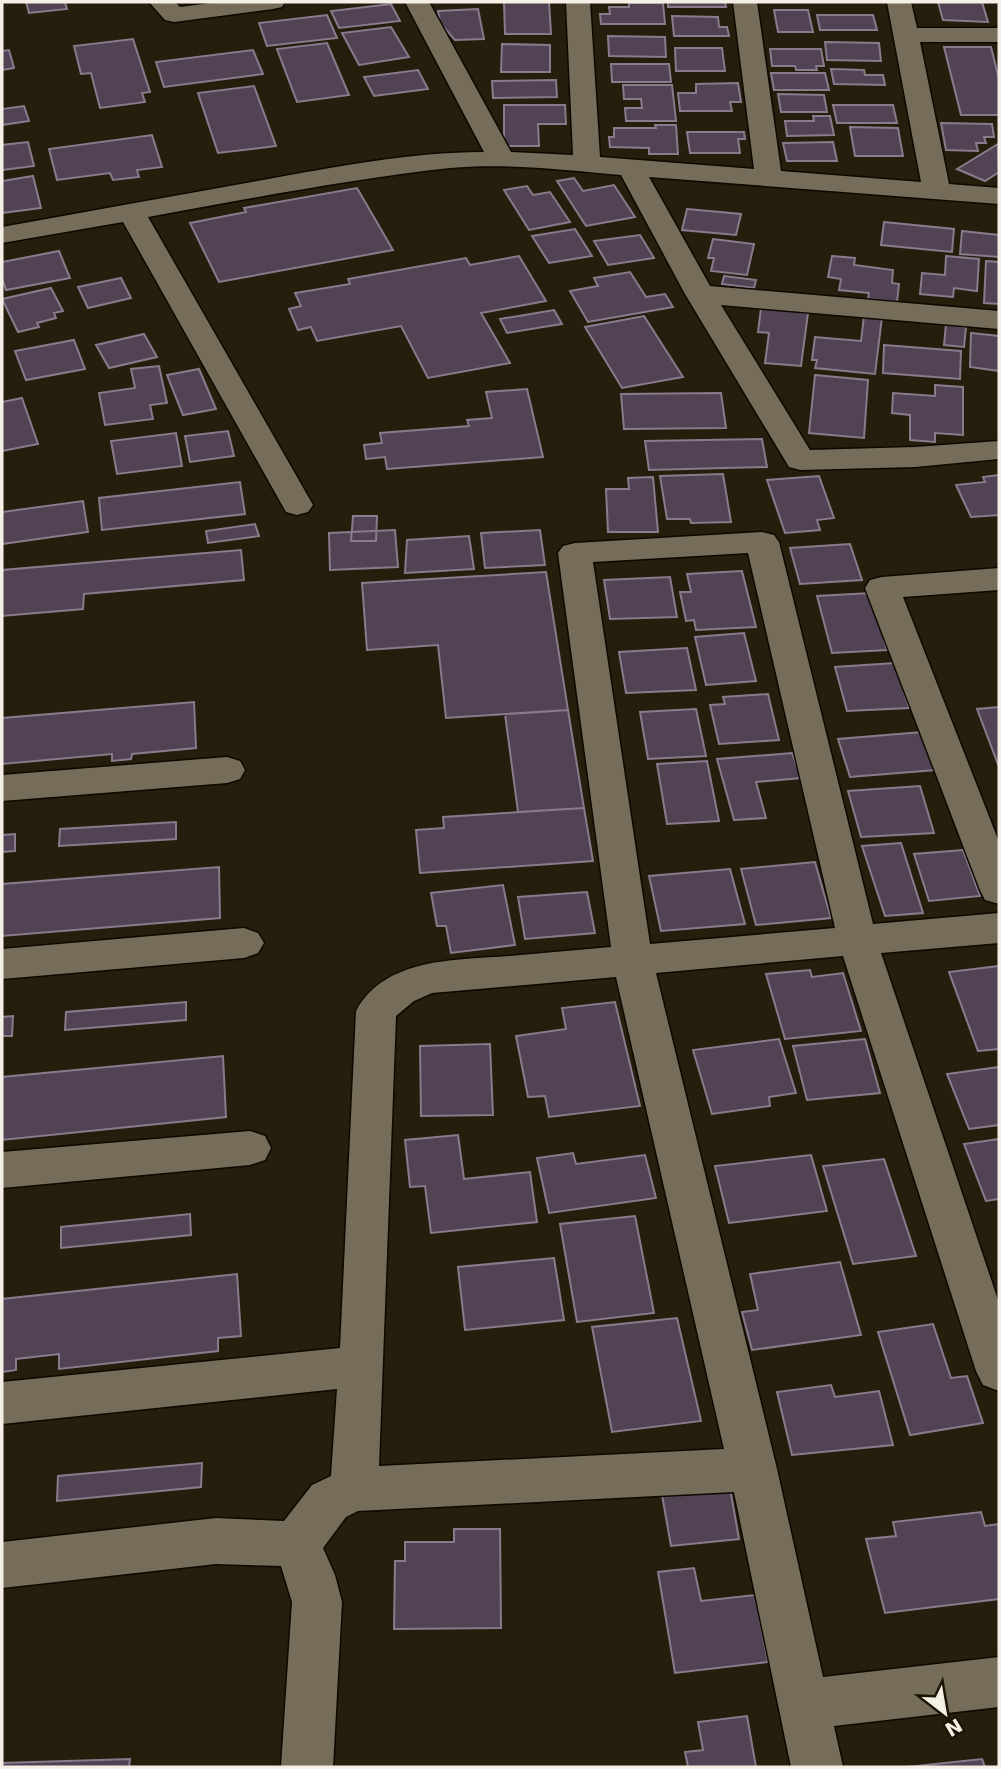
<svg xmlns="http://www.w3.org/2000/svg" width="1001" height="1769" viewBox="0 0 1001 1769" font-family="'DejaVu Sans',sans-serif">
<rect width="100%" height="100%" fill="#251e0c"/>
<path fill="#514353" stroke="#897a8c" stroke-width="2" d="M26 2H65L67 9 29 13Z
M504 2H549L551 34H505Z
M668 2H725L726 7H668Z
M938 2H982L988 22 943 20Z
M629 3H663L665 24H601L600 14H610L609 7H629Z
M391 4 400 21 339 28 331 11Z
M478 9 484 39 455 40 440 23 438 11Z
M774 10H808L813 32H778Z
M327 15 337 38 267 46 259 23Z
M817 15H873L877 30H820Z
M672 16 718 17 719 27H727L729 36H674Z
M391 27 409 57 359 65 342 33Z
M608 36 665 37 666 57 609 56Z
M133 39 150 92 142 93 145 102 100 108 91 73 81 74 74 46Z
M825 42 879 43 881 61 827 60Z
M327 43 349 95 297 102 277 49Z
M502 44 550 45V72H501Z
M944 47H991L999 79V115H961Z
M675 48H722L725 71H676Z
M770 49H821L824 66H816L817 70H796L795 66H772Z
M9 50 14 68 2 70V51Z
M253 50 263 74 164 87 156 62Z
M611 64H669L671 82H612Z
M831 69 864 70 865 75H883L885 85 834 84Z
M418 70 428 89 374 96 364 77Z
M771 73H825L829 90H774Z
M556 80 557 97 493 98 492 81Z
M738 83 741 102H730L732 111H680L678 93H696V84Z
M623 85H672L676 121H626L625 108H642L641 99H624Z
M254 86 276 146 218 153 198 93Z
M778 94 824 95 827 112H781Z
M504 105H565L566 124H538L539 146H504Z
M833 105H893L897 123H837Z
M24 106 29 121 2 125V109Z
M813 116H830L834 135 787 136 785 121H814Z
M941 123 992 124 994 137H984L986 143H976L978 151 946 150Z
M655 125H676L678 154H649V148L610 147 609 137H614V128H656Z
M850 127 898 128 903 156H855Z
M687 132H744L745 139H738L740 153H690Z
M152 135 162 167 137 170 139 177 113 180 110 173 57 180 49 149Z
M28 142 34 166 2 170V145Z
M833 142 837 161H787L783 143Z
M998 144 999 172 985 181 957 169Z
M33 176 41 208 2 213V181Z
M574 178 583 191 614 185 635 217 586 226 557 181Z
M527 186 533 195 550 192 570 222 529 230 504 190Z
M357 188 393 250 219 282 190 223 246 212 244 208Z
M687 209 741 214 736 235 682 230Z
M884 222 954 229 952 252 881 245Z
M575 229 592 256 549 263 532 236Z
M962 231 999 235V257L960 254Z
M640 235 654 258 608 265 594 241Z
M713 239 754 244 747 275 711 271 714 258H708Z
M59 251 70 278 6 290 2 278V262Z
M519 256 546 301 481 313 510 363 428 378 401 326 317 341 311 327 298 330 289 309 301 306 295 293 350 284 348 279 466 258 470 265Z
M832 256 855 258 854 265 893 270 892 283 899 284 897 302 868 299 869 293 839 290 841 279 828 277Z
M946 256 979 259 977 291 954 288 953 297 920 294 922 273 945 275Z
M986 261 999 262V304L984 303Z
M630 272 646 297 665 294 673 307 588 322 570 291 598 286 594 278Z
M724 276 756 280 754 288 722 284Z
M121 278 131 298 88 308 78 287Z
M51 288 63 311 54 313 56 318 37 323 39 327 18 332 2 299Z
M761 308 808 313 801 366 765 363 769 333 758 332Z
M554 310 562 324 507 333 500 319Z
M644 316 683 377 622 388 585 327Z
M864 316 882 317 875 374 815 368 817 360H812L815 337 861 341Z
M946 324 966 327 964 347 944 345Z
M971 333 999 336V371L970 367Z
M144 334 157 357 109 368 96 345Z
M74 340 85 369 26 380 15 351Z
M884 345 961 351 960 379 883 373Z
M159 366 167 403 150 405 153 419 105 425 99 393 135 388 131 369Z
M199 369 216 409 183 415 167 375Z
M815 375 868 380 864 438 809 433Z
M935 385 963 387V435L935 433V442L910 440V415L892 413 893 393 935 396Z
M527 389 543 457 387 469 385 457 366 459 364 445 382 443 380 433 469 426 467 420 492 418 486 392Z
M721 393 726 428 624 429 621 394Z
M22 398 38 444 2 451V402Z
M228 431 234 456 190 462 185 436Z
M176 433 182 466 117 474 111 441Z
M762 439 767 467 649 470 645 441Z
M723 474 731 522 691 523 690 519H667L660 476Z
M999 475V515L971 517 956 485 985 482 983 477Z
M819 476 834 518 817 520 820 530 785 533 767 480Z
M653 477 658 532H608L606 489H629L628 478Z
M240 482 245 514 102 530 99 498Z
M83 501 88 532 2 544V512Z
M353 516H377L376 541H351Z
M255 524 259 536 208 543 206 531Z
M395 530 398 567 330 570 329 533Z
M540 530 545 565 485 568 481 533Z
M469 536 474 569 405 573 407 540Z
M850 544 862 580 800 584 790 548Z
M241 550 244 580 84 594 83 609 2 616V570Z
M742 571 756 627 696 630 694 620 686 621 680 592H691L687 574Z
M546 572 568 710 446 718 438 645 367 650 362 583Z
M670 577 677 617 610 619 604 580Z
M871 593 887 650 832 653 817 596Z
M744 633 756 681 706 685 695 637Z
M687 648 696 690 626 693 619 652Z
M895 663 909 708 847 711 835 667Z
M768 694 779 740 719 744 710 705 725 704 723 697Z
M194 702 196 748 132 754 131 759 112 761V754L2 764V718Z
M999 707V767L977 709Z
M696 709 706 756 648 759 640 712Z
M568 710 584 808 518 812 505 714Z
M922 732 935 770 850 777 838 739Z
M792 753 801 778 756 782 766 818 734 820 717 759Z
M707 761 719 821 667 824 657 764Z
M920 786 934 833 861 837 848 791Z
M584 808 593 861 420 873 416 830 444 828 443 817Z
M176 822V839L59 846 60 829Z
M15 834V851L2 852V835Z
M901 843 923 913 885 916 862 846Z
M963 850 980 896 929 901 914 854Z
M815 862 831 918 756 925 741 869Z
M219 867 220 918 2 936V884Z
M730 869 745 924 661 931 649 876Z
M503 885 515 945 451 953 446 926H437L431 893Z
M587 892 595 933 525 939 518 897Z
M999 966V1049L978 1051 949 972Z
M810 970 812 977 843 973 861 1031 785 1039 766 974Z
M186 1002V1020L65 1030 66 1012Z
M615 1002 640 1106 549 1117 545 1096 528 1097 516 1036 566 1029 562 1008Z
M13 1016 12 1036H2V1017Z
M779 1039 796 1093 769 1097 770 1106 712 1114 693 1050Z
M865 1039 880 1093 807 1100 793 1046Z
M490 1044 493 1115 421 1116 420 1046Z
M223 1056 226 1117 2 1140V1077Z
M999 1067V1125L969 1129 947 1074Z
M458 1135 464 1179 530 1172 537 1222 431 1233 425 1186 410 1187 405 1140Z
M999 1139V1199L986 1201 964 1144Z
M573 1153 576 1164 645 1155 656 1198 549 1213 537 1158Z
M811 1155 827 1211 729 1223 715 1166Z
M884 1159 916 1256 853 1264 823 1166Z
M190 1214 191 1235 61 1248V1227Z
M635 1216 654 1313 577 1322 560 1224Z
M554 1258 564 1320 465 1330 458 1267Z
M840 1262 861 1335 752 1350 742 1312 758 1310 750 1274Z
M237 1274 241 1336 218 1338V1351L59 1369V1354L16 1359V1370L2 1372V1299Z
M677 1318 701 1421 612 1432 592 1327Z
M933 1324 951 1378 967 1376 983 1423 910 1435 878 1332Z
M831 1385 835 1397 879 1391 893 1445 792 1455 777 1392Z
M202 1463 201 1487 57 1501 58 1476Z
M730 1488 739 1539 671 1546 662 1495Z
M981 1512 985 1526 999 1524V1599L885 1613 866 1539 896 1536 893 1522Z
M454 1529H500L501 1628 394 1629 395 1561H405V1542H454Z
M694 1568 701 1601 755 1595 768 1662 675 1673 658 1572Z
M747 1716 756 1767H688L685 1752 703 1750 698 1722Z
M130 1759 129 1767H2V1763Z
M982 1759 985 1767H907Z"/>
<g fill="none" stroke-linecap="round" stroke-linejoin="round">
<defs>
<path id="minor" d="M149 2H175L180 7 219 2H285L282 7 273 9 174 22 165 20Z
M405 2H429L511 152 573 155 566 2H590L600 157 754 169 733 2H757L781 171 921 182 887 2H911L917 28H999V42H920L949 184 999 188V204L649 177 710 286 999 311V329L721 305 810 450 915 447 999 441V459L915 467 800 470 789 467 685 294 621 175C565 170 506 163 450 168 349 179 248 199 148 217L313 505 308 512 297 515 286 512 123 222 2 243V227C90 211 175 196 263 180 335 167 410 152 484 152Z
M762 532 774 535 779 542 873 924 999 913V943L881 953 999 1303V1391L983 1385 976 1371 843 956 656 973 777 1469 823 1677 999 1657V1707L834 1726 843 1767H791L734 1492 358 1511 346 1517 323 1548 335 1575 342 1602 333 1767H281L292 1602 281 1566 216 1564 2 1588V1542L216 1518 284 1521 312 1485 331 1476 337 1389 2 1424V1382L340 1348 356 1011C385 957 457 960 510 956 543 953 577 950 611 947L558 553 563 546 575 543ZM748 553 835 928 650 944 593 562ZM616 977 724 1449 379 1466 396 1016 414 1001 432 993Z
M999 568V590L903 597 999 842V904L985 900 980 890 865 588 870 580 882 577Z
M227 757 240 761 245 770 240 779 227 783 2 801V775Z
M244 928 258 933 264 943 258 953 244 958 2 979V949Z
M250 1131 265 1136 271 1148 265 1160 250 1165 2 1188V1152Z"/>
</defs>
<use href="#minor" stroke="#0e0800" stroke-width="3"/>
<use href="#minor" fill="#756d59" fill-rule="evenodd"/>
</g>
<rect width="1001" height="1769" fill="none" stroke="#f5f0e5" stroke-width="7"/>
<g transform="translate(945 1713) rotate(149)" stroke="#1c1504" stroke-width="5" paint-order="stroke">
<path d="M0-5L12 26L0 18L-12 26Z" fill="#f5f0e5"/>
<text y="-10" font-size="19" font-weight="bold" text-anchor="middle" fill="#f5f0e5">N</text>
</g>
</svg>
